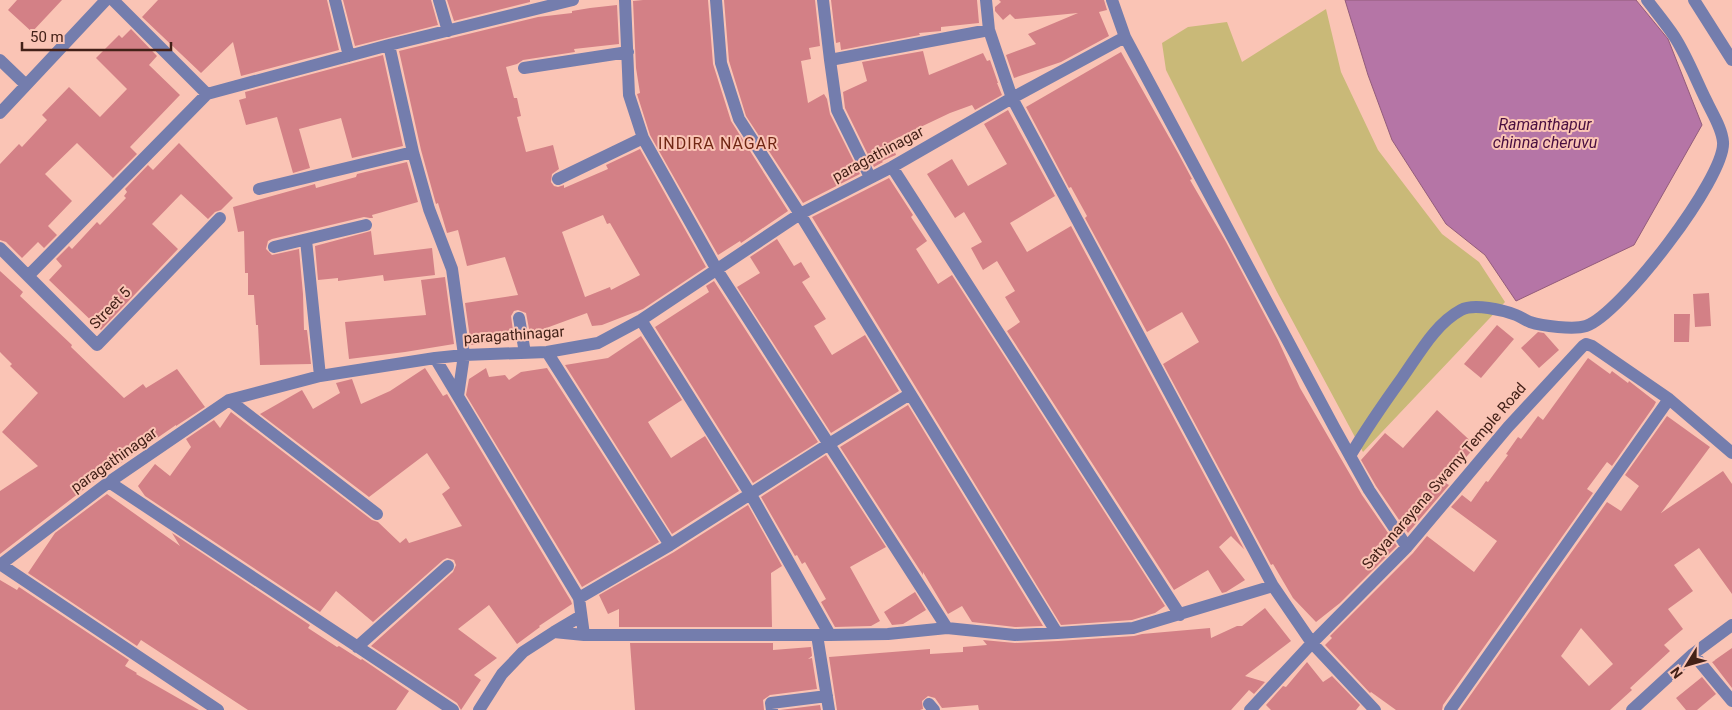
<svg xmlns="http://www.w3.org/2000/svg" width="1732" height="710" viewBox="0 0 1732 710" font-family="Roboto,sans-serif">
<rect width="100%" height="100%" fill="#fac4b5"/>
<path fill="#c9b978" d="M1326 9 1341 72 1378 150 1442 234 1479 262 1505 302 1363 452 1277 292 1166 70 1162 43 1188 27 1227 22 1242 62Z"/>
<path fill="#b575a6" stroke="#935c7b" d="M1345 0H1636L1668 39 1702 125 1634 245 1516 301 1485 255 1446 224 1392 140 1368 75Z"/>
<path fill="#d38086" fill-rule="evenodd" d="M17 0H62L32 32 8 10Z
M158 0H327L339 50 241 76 233 42 201 73 142 17Z
M343 0H431L438 25 355 46Z
M447 0H530V2L454 21Z
M643 0H708L713 64 731 121 788 211 741 243 740 241 718 255 650 135 637 94 640 93 636 68 633 1Z
M724 0H815L820 46 809 48 811 59 801 61 808 103 824 94 827 99 830 114 860 174 803 203 746 116 729 61Z
M831 0H977L979 23 941 27V31L919 33 920 35 841 50 840 42 836 43Z
M999 0H1104L1107 10 1099 12 1109 36 1061 62 1014 78 1006 55 1036 44 1028 34 1078 13 1015 19 1010 14 1003 20 995 11V7L1001 2Z
M617 5 619 44 574 49 575 52 523 60 517 64 506 67 514 98H517L521 116 517 117 526 152 553 145 559 169 552 174 551 182 554 186 558 187 564 185V188L608 169 606 165 640 149 706 267 643 309 602 325 592 326 587 313 530 334 526 313 518 310 514 311 511 316 514 338 471 345 465 303 518 295 505 257 467 266 458 230 447 233 438 203 436 204 421 150 399 51 538 17 572 13V11L590 8ZM603 215 607 224 610 223 640 275 611 290 610 287 585 297 562 232Z
M131 29 157 56 149 65 180 95 130 147 137 154 113 178 77 143 45 174 72 201 48 226 57 235 44 248 38 242 22 258 6 242 0 240V164L19 144 22 147 47 120 42 115 69 87 100 117 127 89 96 58 119 35 122 38Z
M923 51 929 75 983 53 987 61 990 60 998 83H997L1002 95 975 110 972 105 950 113 891 141 896 155 882 161 883 162 874 167 845 108 843 92 867 81 862 62Z
M1121 52 1178 153 1192 179 1190 180 1226 242 1278 340 1300 388 1362 495 1397 546 1340 603 1316 622 1293 598 1273 564 1271 565 1163 364 1199 342 1182 312 1147 332 1085 218 1087 216 1071 187 1069 188 1026 107Z
M383 55 403 146 352 158 341 118 299 129 310 168 293 173 277 117 246 125 239 100 246 98 245 92Z
M1008 110 1055 196 1010 223 1027 252 1071 226 1244 549 1231 536 1219 547 1245 580 1226 592 1222 593 1208 570 1174 590 1007 331 1020 322 1005 297 1015 291 997 261 983 270 971 248 982 242 964 212 955 218 927 174 952 159 968 186 1007 164 984 124Z
M179 143 233 198 221 210 215 212 208 219 181 194 152 224 178 249 101 330 49 280 62 266 56 259 69 246 72 249 97 222 100 225 126 198 124 196 127 192 125 189 148 165 153 170Z
M407 162 418 202 372 215 373 218H370L364 217 272 239 268 241 266 249 272 255 299 249 303 294 304 330H307L311 364 260 365 258 325H256L254 295H248V273H245L244 231 238 232 233 207 315 184 316 188 356 177 357 174Z
M889 178 913 215 911 217 927 241 916 249 938 284 952 275 1165 606 1155 613 1132 620 1061 625 812 217Z
M371 231 374 255 432 248 435 275 384 281 383 275 338 281V278L318 280 315 246Z
M777 239 794 266 801 262 810 277 802 282 826 319 814 326 832 355 865 335 899 391 831 433 737 287 760 273 750 257Z
M0 271 23 292 20 296 72 345 71 347 124 398 143 384 146 388 177 369 205 407 176 426V425L92 483 0 554V491L38 466 2 432 38 393 10 366 12 364 0 352Z
M445 277 454 344 405 352 349 359 345 322 426 315 421 280Z
M714 281 818 442 753 483 655 327 709 292 706 286Z
M1709 293 1711 326 1695 327 1693 294Z
M1674 314H1690L1689 342H1674Z
M1497 325 1514 339 1481 378 1464 364Z
M1538 332 1544 333 1559 350 1539 368 1521 348Z
M641 336 682 400 648 422 651 427 671 458 705 436 739 491 672 534 565 365 608 358Z
M1588 358 1610 374 1612 371 1628 383 1629 381 1656 402 1654 406 1612 466 1607 462 1587 489 1593 493 1443 705 1442 710H1396L1371 692 1370 693 1325 645 1332 638 1330 636 1413 553 1427 536 1474 572 1497 541 1451 507 1462 495 1471 502 1486 481 1488 482 1508 455 1506 454 1518 437 1521 439 1538 416 1543 420Z
M425 368 443 396 447 394 571 601 572 604 539 626 540 627 517 644 489 605 458 629 497 658 474 675 481 680 461 710 457 703 371 646 453 572 456 565 454 560 447 558 443 560 373 622 336 591 320 612 145 496 138 486 155 464 170 476 191 447 186 439 214 420 220 428 231 412 372 520 378 522 400 543 406 538 409 543 462 526 442 494 450 488 427 453 369 497 260 414 302 390 313 409 340 393 336 383 352 379 361 404 390 391Z
M486 368 489 377 505 375 509 380 521 372 547 368 659 542 582 587 466 395 469 379Z
M908 405 1043 626 1015 627 972 622 962 606 948 614 923 572V575L840 447Z
M1437 410 1476 446 1444 482 1449 485 1408 533 1376 486 1361 460 1385 433 1403 448Z
M1667 416 1710 447 1661 513 1723 471 1732 484V594L1699 548 1674 565 1693 591 1668 609 1683 629 1664 645 1670 651 1630 688 1632 690 1610 710H1460L1607 502 1621 511 1639 486 1625 475ZM1581 628 1613 664 1589 686 1561 656Z
M826 455 886 547 850 567 880 621 871 626 835 627 821 602 826 599 805 562 802 564 797 555 795 556 761 497Z
M107 494 180 546 172 533 310 625 308 628 337 647 339 646 361 660 362 659 409 691 396 710H248L141 640 137 646 28 573 55 533Z
M748 505 782 566 771 573 772 627H619V609L608 614 599 595 674 552Z
M0 580 17 590 19 587 129 660 125 666 137 673 136 674 199 710H0Z
M915 592 926 610 903 624 892 625 884 612Z
M1265 608 1291 641 1245 676 1265 682 1254 694 1249 690 1231 710H979L978 705 942 708 935 698 928 696 922 701 923 709 920 710H837L829 657 930 649V654L963 652V647L987 645 983 640 1015 643 1058 641 1134 636 1142 634 1210 628 1211 638 1237 626H1242Z
M630 643H773V650L811 647 812 656 808 659 812 658 817 689 770 695 763 700 764 710H635Z
M1732 648V688L1712 662Z
M1307 662 1323 682 1332 676 1360 705 1356 710H1271L1266 705 1283 686 1286 687Z
M1702 677 1716 694 1697 710H1686L1676 698Z
M820 705 821 710H780Z"/>
<g fill="none" stroke-linecap="round" stroke-linejoin="round">
<path stroke="#747dad" stroke-width="12" d="M113 0 207 94
M335 0 349 56
M439 0 448 31
M625 0 629 95 643 138 717 270 947 628
M716 0 721 63 739 119 800 214 1057 633
M823 0 830 60 989 30
M986 0 989 30 1012 98 1273 586
M1112 0 1125 37 1334 427 1369 490 1407 547
M1694 0 1732 60
M389 45 413 152 429 209 452 269 464 355 458 396
M0 60 26 85
M830 60 837 110 870 177
M524 68 628 52
M0 113 106 0
M892 167 1180 615
M558 179 643 138
M259 189 413 152
M306 240 320 376
M274 247 366 225
M0 248 97 345 220 218
M28 276 207 94 389 45 573 0
M519 318 525 353
M641 320 751 495 830 635
M547 352 670 545
M435 358 579 598 584 635
M229 400 377 514
M1350 456C1366 429 1384 403 1402 378 1419 354 1435 324 1461 310 1474 303 1503 310 1516 315 1521 317 1525 320 1530 322 1542 326 1574 330 1586 326 1620 315 1726 177 1723 142 1722 128 1712 113 1706 100 1696 80 1687 56 1674 36 1666 24 1656 12 1647 0
M109 482 453 710
M0 564 218 710
M0 565 109 482 229 400 320 376 435 358 464 355 547 352 598 343 641 320 800 214 892 167 1012 98 1125 37
M579 598 670 545 829 444 910 394
M554 632 581 616
M817 635 829 710
M357 647 448 566
M1693 654 1732 701
M929 704 934 710
M479 710 502 674 523 652 554 632 584 635H830L888 634 947 628 1015 635 1057 633 1133 628 1273 586 1312 643 1375 710
M772 710 771 703 827 696
M1250 710 1312 643 1407 547 1508 427 1583 346 1586 344 1592 346 1669 399 1732 453
M1450 710 1669 399
M1632 710 1693 654 1732 625"/>
</g>
<g text-anchor="middle" stroke-width="4" stroke-linejoin="round" paint-order="stroke">
<g font-size="15" fill="#432118" stroke="#fac4b5">
<text transform="translate(878 154) rotate(-28)" y="5">paragathinagar</text>
<text transform="translate(110 308) rotate(-46)" y="5">Street 5</text>
<text transform="translate(514 335) rotate(-4)" y="5">paragathinagar</text>
<text transform="translate(114 460) rotate(-35)" y="5">paragathinagar</text>
<text transform="translate(1444 476) rotate(-49)" y="5">Satyanarayana Swamy Temple Road</text>
</g>
<g font-size="16" font-style="italic" fill="#490e3f" stroke="#fac4b5">
<text x="1545" y="130">Ramanthapur<tspan x="1545" dy="18">chinna cheruvu</tspan></text>
</g>
<g font-size="16" letter-spacing="1" fill="#712714" stroke="#fac4b5">
<text x="718" y="149">INDIRA NAGAR</text>
</g>
</g>
<g transform="translate(1687 665) rotate(233)" stroke="#fac4b5" stroke-width="4" paint-order="stroke">
<path d="M0-4L9 19L0 12L-9 19Z" fill="#432118"/>
<text y="-8" font-size="14" font-weight="bold" text-anchor="middle" fill="#432118">N</text>
</g>
<path d="M22 42v8h149v-8" fill="none" stroke="#432118" stroke-width="2.5"/>
<text x="30" y="42" font-size="15" fill="#432118" stroke="#fac4b5" stroke-width="4" paint-order="stroke">50 m</text>
</svg>
